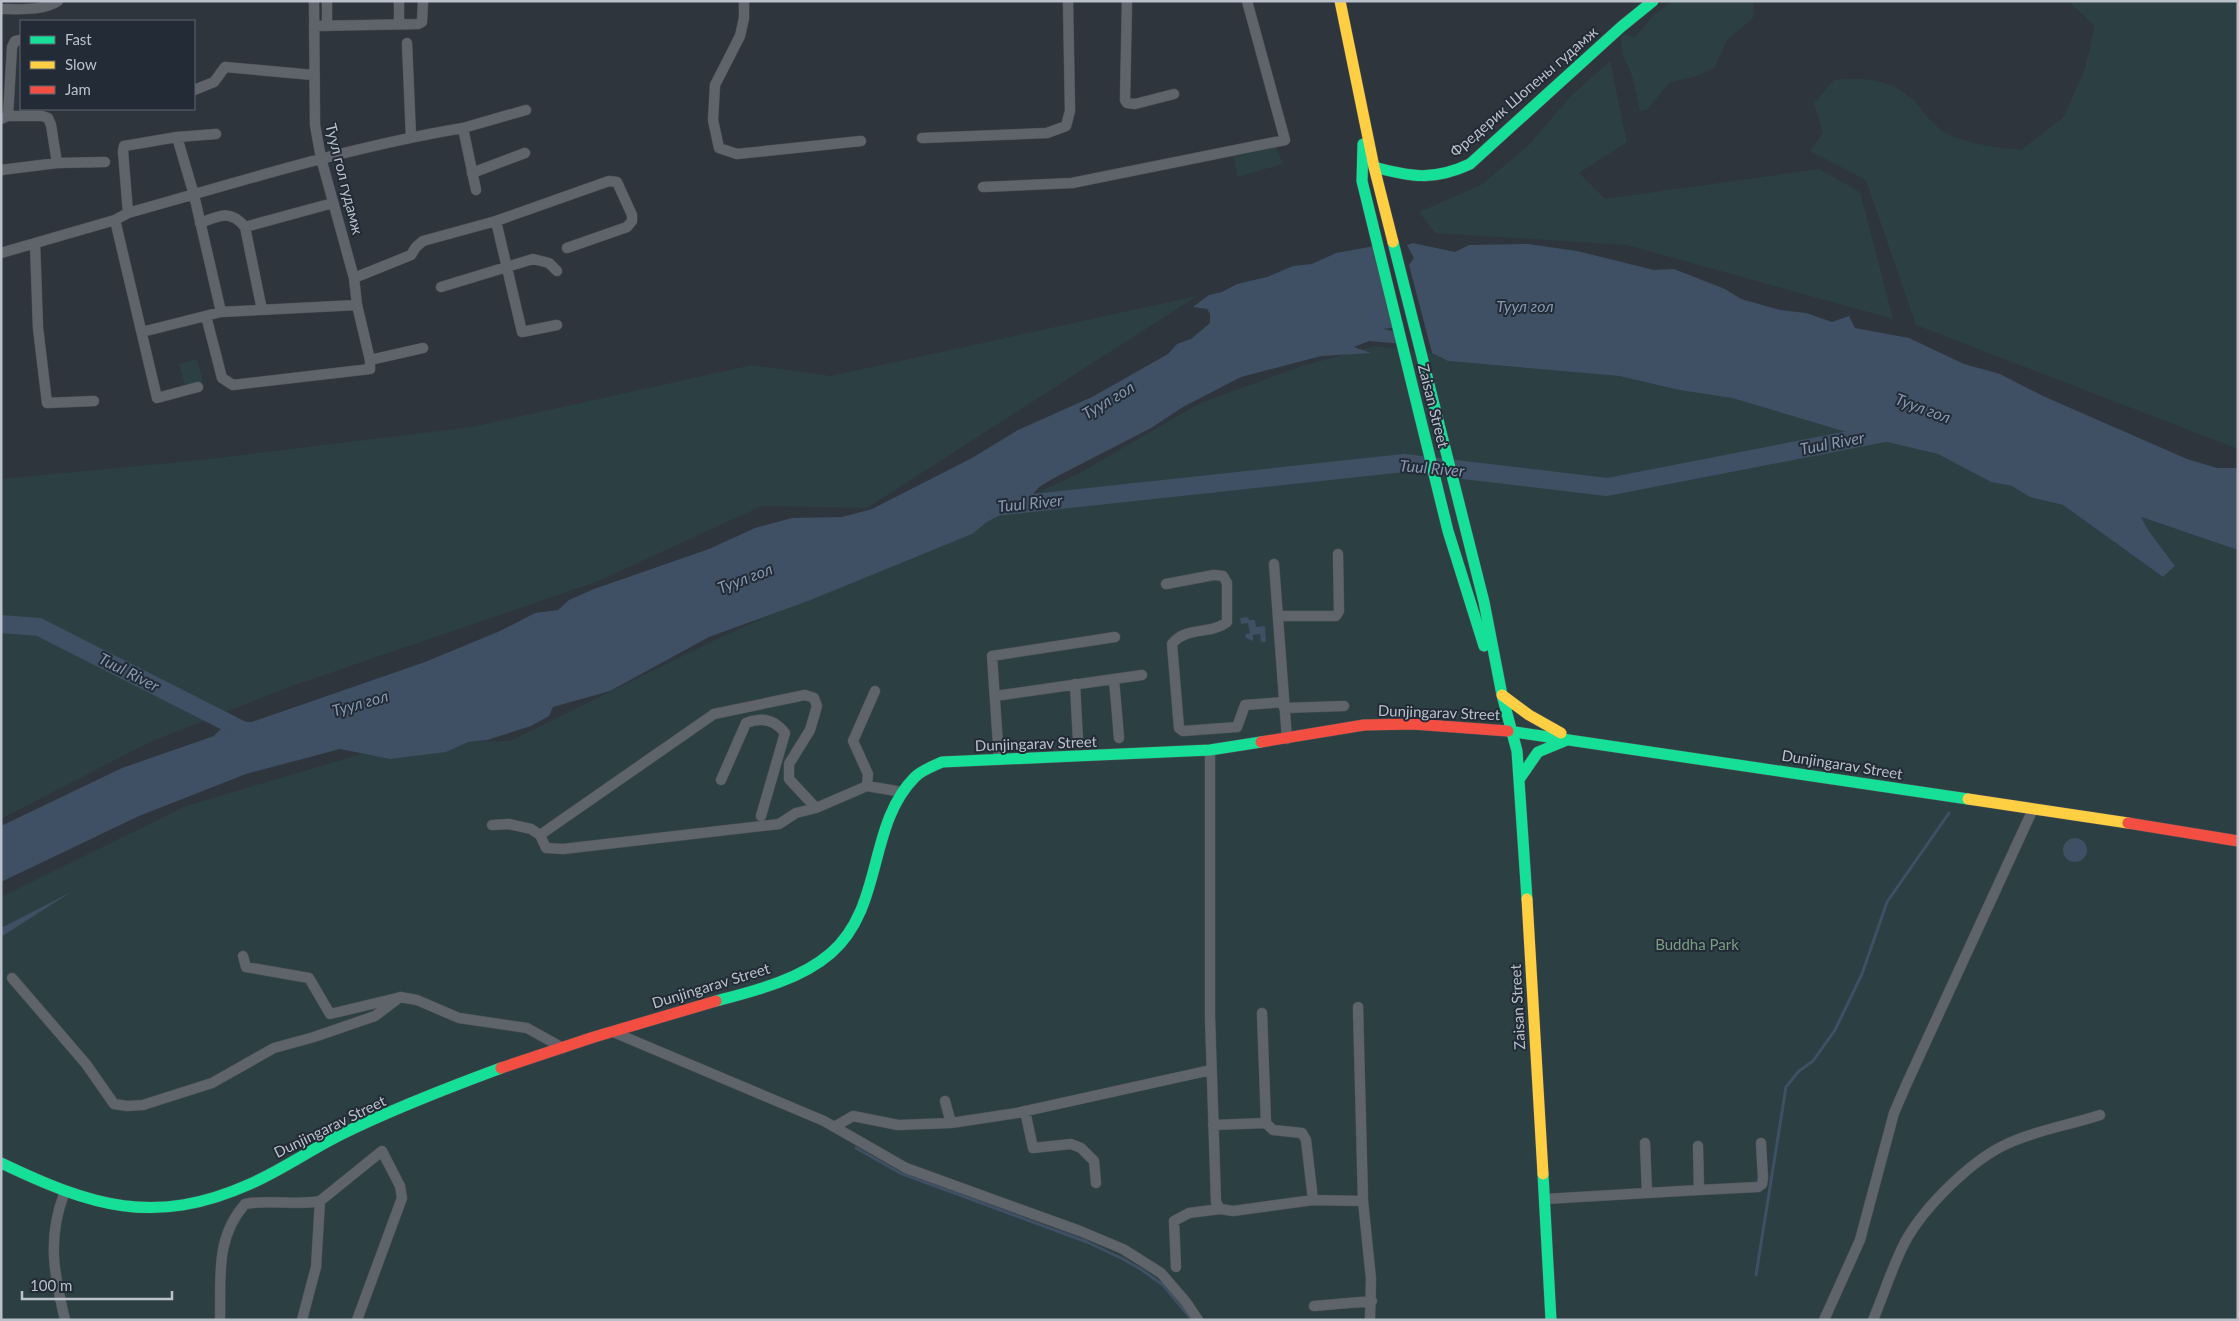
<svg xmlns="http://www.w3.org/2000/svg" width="2239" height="1321" viewBox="0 0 2239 1321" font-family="Lato,sans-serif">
<rect width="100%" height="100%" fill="#2f353c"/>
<path fill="#2c3f42" d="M1672 1H1754L1753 18 1727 40 1715 67 1695 77 1670 82 1647 110 1640 111 1633 78 1623 56 1620 37 1624 34 1635 37 1654 15Z
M2068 1H2238V449L1916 325 1866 180 1810 151 1823 133 1814 103 1834 80C1861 77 1890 79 1911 98 1922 108 1930 123 1943 131 1956 142 2004 149 2021 150L2064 117 2085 68 2095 26Z
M1610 61 1627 142 1579 173 1605 199 1819 169 1860 192 1893 319 1627 245 1435 233 1419 212 1481 185 1529 145 1570 97Z
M1276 147 1283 164 1237 177 1234 157Z
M1197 296 867 508 762 506 596 582 289 687 150 742 1 819V479L201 460 472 427 752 365 831 376Z
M1375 346 1432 353 1448 361 1619 376 1679 390 1732 398 1833 428 1938 454 1991 482 2012 486 2040 499 2063 505 2163 577 2175 566 2148 530 2140 517 2238 550V1320H1V897L186 806 402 742 510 741 715 640 1078 474 1200 403 1302 366Z
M197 359 203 381 185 386 179 364Z"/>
<path fill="#3f4f64" d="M1413 243 1455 252 1469 245 1528 244 1577 251 1654 270 1674 269 1725 289 1741 299 1780 310 1806 313 1832 322 1849 316 1855 328 1909 338 1964 364 2000 374 2043 396 2187 459 2217 468H2238V550L2141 517 2148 530 2175 566 2163 577 2063 505 2030 497 2012 486 1991 482 1938 454 1853 434 1732 398 1679 390 1619 376 1448 361 1432 353 1409 265 1414 258 1407 245Z
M1380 245 1400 327 1383 329 1402 333 1404 344 1369 341 1354 347 1371 353 1321 356 1241 377 1183 407 1151 428 1054 478 1039 487 1029 499 987 522 972 534 808 601 709 637 610 691 553 707 549 716 531 726 487 740 468 742 446 752 390 759 340 749 246 774 139 816 1 882V826L122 768 214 736C225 723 236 720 252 722L425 662 500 631 535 613 558 610 569 600 594 589 709 549 755 528 792 518 842 517 872 509 972 458 1018 430 1092 397 1168 354 1177 344 1191 339 1210 323V314L1207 309 1193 307 1209 295 1222 292 1237 284 1267 277 1293 266 1312 264 1336 253Z
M1248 617 1249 620H1255L1256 627 1265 626 1266 642H1261L1260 634 1253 635V641L1246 638 1245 634 1250 633 1248 623 1241 624 1240 618Z
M2063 850a12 12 0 1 1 24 0a12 12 0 1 1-24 0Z
M71 892 1 937V928Z"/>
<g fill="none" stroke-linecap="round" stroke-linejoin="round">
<path stroke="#3f4f64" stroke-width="3" d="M856 1148 900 1173 1087 1242 1123 1259 1142 1270 1163 1285 1192 1320
M1756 1275 1786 1087 1799 1071 1813 1061 1835 1030 1862 974 1887 902 1949 813"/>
<path stroke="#3f4f64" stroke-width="18" d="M995 507 1404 463 1607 487 1890 432
M1 624 39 627 252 735"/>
<defs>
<path id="street" d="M327 1V26
M399 1V24
M744 1V18L740 36 715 85 713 120 719 148 737 154 861 141
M1127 1 1125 100 1127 103 1135 104 1174 94
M1 9C19 9 43 11 58 1
M314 26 418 24 422 22 423 1
M407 43 411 137
M194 90 214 82 225 67 313 75
M1 119 8 116 12 47 15 41 21 40
M463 128 526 110
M177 137 194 195 221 312
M922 138 1047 133 1066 126 1070 111 1068 1
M57 163 105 162
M1 170 57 163 51 125 48 118 42 116H8
M472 173 525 153
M983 187 1072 183 1285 140 1247 1
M128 213 123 151 124 146 177 137 216 134
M115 220 157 398 198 387
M496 221 522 332 557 325
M200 223C219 216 230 209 245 227L262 310
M245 227 333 203
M35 243 38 328 47 403 94 401
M1 253 115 220 128 213C239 182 349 147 463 128L476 190
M354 278 411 255 416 247 423 241 496 221 609 181 617 182 632 215V221L627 227 567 248
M441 287 533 259 549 263 557 271
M206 316 222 378 233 385 370 369V360L357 305 354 278 321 158 315 125 314 1
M142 332 221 312 357 305
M370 360 423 348
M1274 564 1287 739
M1166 584 1214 575 1223 576 1227 583V622C1211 635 1186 626 1172 644L1179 728 1183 731 1237 727 1245 705 1284 702
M1278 616H1336L1339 611 1338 554
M1114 679 1119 738
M1075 684 1078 741
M995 696 1142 675
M1284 708 1344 706
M1210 750V1017L1216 1202 1220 1209 1233 1211 1313 1200 1363 1201 1358 1007
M999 760 992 656 1115 637
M721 780 746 723C761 717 774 719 785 733L761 816
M867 786 868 774 853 741 875 691
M492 825 509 824 531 829 540 835 546 848 563 849 779 824 796 813 816 808 867 786 902 792
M540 835 714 714 805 695 814 698 817 706 810 730 789 764V779L816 808
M243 956 246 967 309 978 330 1014 397 998
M12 978 86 1064 114 1104 127 1106 143 1105 212 1083 274 1048 314 1037 375 1016 400 997 417 1000 459 1018 527 1028 563 1048
M1262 1013 1266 1123
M613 1032 824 1121 906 1168 1080 1231 1123 1249 1161 1273 1186 1302 1198 1320
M945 1101 951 1123
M1025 1111 1033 1148 1071 1144 1081 1148 1094 1161 1096 1183
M1213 1125 1266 1123 1273 1130 1302 1133 1306 1140 1313 1200
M834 1127 853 1116 898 1125 951 1123 1017 1113 1211 1070
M1699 1190 1758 1187 1762 1184 1763 1178 1761 1143
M1647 1193 1699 1190 1698 1146
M64 1194C47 1239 54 1274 65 1320
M1545 1199 1647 1193 1645 1143
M1363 1201 1371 1279 1370 1320
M1176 1267 1174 1221 1189 1213 1220 1209
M1314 1306 1372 1301
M220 1320C221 1277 215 1238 245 1204 270 1199 295 1206 320 1201L382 1151 400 1186 402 1198 357 1320
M302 1320 316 1267 320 1201
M1824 1320 1860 1240 1894 1113 1907 1083 2033 809
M1873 1320C1884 1294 1892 1267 1905 1242 1924 1207 1972 1159 2009 1143 2037 1130 2070 1125 2100 1115"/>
<path id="fast" d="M1363 144 1362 181 1448 531 1484 646
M1374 167C1411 177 1434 181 1470 164L1621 27 1653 1
M1393 242 1484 602 1502 695 1517 751 1527 899
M1508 731 1968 799
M1520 778 1538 752 1567 740
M716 1001C754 991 800 980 831 953 884 907 867 825 915 777 922 770 934 766 942 762L1210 750 1261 742
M1 1163C91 1206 154 1227 250 1184 282 1170 310 1150 340 1135 392 1109 447 1088 501 1068
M1543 1174 1551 1320"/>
<path id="slow" d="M1340 1 1374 167 1393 242
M1502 695 1529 715 1561 733
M1968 799 2128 823
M1527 899 1543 1174"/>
<path id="jam" d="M1261 742 1364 725 1413 724 1508 731
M2128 823 2238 841
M501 1068 594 1037 716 1001"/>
</defs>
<use href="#street" stroke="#4c5156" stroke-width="11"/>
<use href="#fast" stroke="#4c5156" stroke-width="12"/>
<use href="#slow" stroke="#4c5156" stroke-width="12"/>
<use href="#jam" stroke="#4c5156" stroke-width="12"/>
<use href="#street" stroke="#5f636a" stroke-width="10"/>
<use href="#fast" stroke="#16e098" stroke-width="11"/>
<use href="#slow" stroke="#ffcf43" stroke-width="11"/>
<use href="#jam" stroke="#f24e42" stroke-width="11"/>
</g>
<g text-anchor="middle" stroke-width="4" stroke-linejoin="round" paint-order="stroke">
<g font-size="15" fill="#bac1cb" stroke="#222b36">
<text transform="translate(1524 92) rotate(-41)" y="5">Фредерик Шопены гудамж</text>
<text transform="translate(344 179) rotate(76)" y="5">Туул гол гудамж</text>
<text transform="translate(1433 406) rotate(76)" y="5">Zaisan Street</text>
<text transform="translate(1439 713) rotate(2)" y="5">Dunjingarav Street</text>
<text transform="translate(1036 744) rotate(-2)" y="5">Dunjingarav Street</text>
<text transform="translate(1842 765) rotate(9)" y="5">Dunjingarav Street</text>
<text transform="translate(711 986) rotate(-17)" y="5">Dunjingarav Street</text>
<text transform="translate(1518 1007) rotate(-93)" y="5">Zaisan Street</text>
<text transform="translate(330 1127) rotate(-26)" y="5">Dunjingarav Street</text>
</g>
<g font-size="15" fill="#7b9e83" stroke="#222b36">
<text x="1697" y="950">Buddha Park</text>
</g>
<g font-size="16" font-style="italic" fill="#8598af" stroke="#222b36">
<text x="1525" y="312">Туул гол</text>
<text transform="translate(1108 400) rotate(-31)" y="6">Туул гол</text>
<text transform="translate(1923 408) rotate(20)" y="6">Туул гол</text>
<text transform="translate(1832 443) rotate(-11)" y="6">Tuul River</text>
<text transform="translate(1432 468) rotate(5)" y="6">Tuul River</text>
<text transform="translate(1030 503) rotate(-6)" y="6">Tuul River</text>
<text transform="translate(745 578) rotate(-21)" y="6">Туул гол</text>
<text transform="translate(129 672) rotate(27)" y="6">Tuul River</text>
<text transform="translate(360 703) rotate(-16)" y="6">Туул гол</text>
</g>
</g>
<rect width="2239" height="1321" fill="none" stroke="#bac1cb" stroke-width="5"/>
<rect x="20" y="20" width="175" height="90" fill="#222b36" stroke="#5f6772"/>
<rect x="30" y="36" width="25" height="8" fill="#16e098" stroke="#5f6772"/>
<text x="65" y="45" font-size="15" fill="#bac1cb">Fast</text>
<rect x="30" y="61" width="25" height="8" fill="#ffcf43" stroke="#5f6772"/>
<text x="65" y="70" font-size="15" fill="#bac1cb">Slow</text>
<rect x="30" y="86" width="25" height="8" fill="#f24e42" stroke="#5f6772"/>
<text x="65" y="95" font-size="15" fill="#bac1cb">Jam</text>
<path d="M22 1291v8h150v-8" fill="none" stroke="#bac1cb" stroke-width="2.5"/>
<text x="30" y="1291" font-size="15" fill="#bac1cb" stroke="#222b36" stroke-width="4" paint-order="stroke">100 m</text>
</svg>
